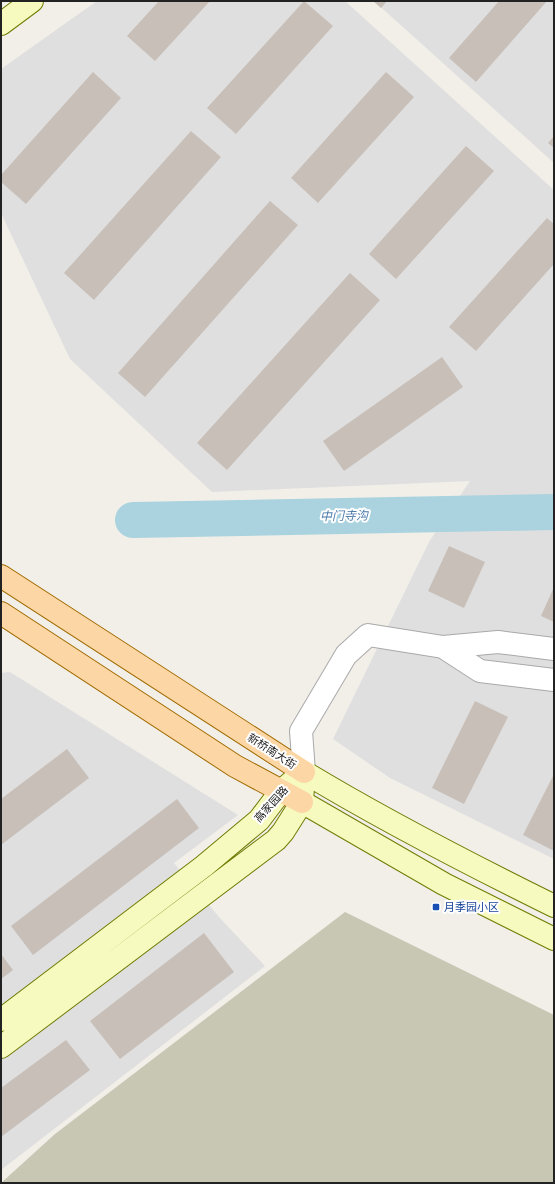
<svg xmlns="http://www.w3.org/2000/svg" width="555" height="1184" viewBox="0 0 555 1184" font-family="'DejaVu Sans','Noto Sans SC',sans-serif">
<rect width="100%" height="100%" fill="#f2efe9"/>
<path fill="#e0dfdf" d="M97 1H345L554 190V859L390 778 333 739 429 542 470 481 212 492 70 359 1 213V69Z
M374 1H554V163Z
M10 672 238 815 174 863 219 917 265 966 1 1170V673Z"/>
<path fill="#c7c7b4" d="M345 912 554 1015V1183H1L55 1134Z"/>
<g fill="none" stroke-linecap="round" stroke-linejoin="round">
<path stroke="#aad3df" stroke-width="36" d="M133 520 554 512"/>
</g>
<path fill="#c7bfb8" d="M159 1H210L155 61 127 36Z
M304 1 333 26 236 134 207 108Z
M373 1H387L381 8Z
M499 1H547L476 82 449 58Z
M93 72 121 98 26 204 1 182V175Z
M386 72 414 97 318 203 291 178Z
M191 131 221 157 94 300 64 273Z
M554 136V148L548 143Z
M466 146 494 171 396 279 369 254Z
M270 201 298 225 145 397 118 373Z
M547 218 554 224V264L476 351 449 327Z
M350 273 380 300 227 470 197 443Z
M442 357 463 387 344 471 323 441Z
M449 546 485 562 464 608 428 591Z
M554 587V622L541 616Z
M475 701 508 717 464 804 432 788Z
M67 749 89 778 1 845V799Z
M554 774V851L523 835Z
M177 799 199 828 33 955 11 926Z
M204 933 234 972 120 1059 90 1021Z
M1 954 13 970 1 979Z
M66 1040 90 1070 1 1137V1088Z"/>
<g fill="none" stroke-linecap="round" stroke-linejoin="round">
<defs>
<path id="street" d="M443 647 480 671 554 680
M304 772 301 731 346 655 368 635 443 647 498 642 554 649"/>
<path id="secondary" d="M1 24 32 1
M304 772C385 821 469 864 554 906
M302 802 444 884 554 939
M1 1020 204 866 259 820 281 791 295 779
M1 1047 276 840 283 832 302 802 304 772"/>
<path id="primary" d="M1 576 304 772
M1 613 235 766 302 802"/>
</defs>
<use href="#street" stroke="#a9a9a9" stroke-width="24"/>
<use href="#secondary" stroke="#707d05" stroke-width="24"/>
<use href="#primary" stroke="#a06b00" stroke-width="24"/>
<use href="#street" stroke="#fff" stroke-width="22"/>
<use href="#secondary" stroke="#f7fabf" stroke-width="22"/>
<use href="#primary" stroke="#fcd6a4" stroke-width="22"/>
</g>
<rect fill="#1a4fb4" stroke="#fff" stroke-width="1.5" x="432" y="903" width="8" height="8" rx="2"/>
<g text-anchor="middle" stroke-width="4" stroke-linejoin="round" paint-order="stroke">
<g font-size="11" fill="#222" stroke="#fff">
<text transform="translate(272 751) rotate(33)" y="4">新桥南大街</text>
<text transform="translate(271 804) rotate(-48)" y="4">高家园路</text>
</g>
<g font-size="11" fill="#164399" stroke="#fff" text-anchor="start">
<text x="444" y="911">月季园小区</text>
</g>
<g font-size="12" font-style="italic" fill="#4a7aab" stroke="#fff">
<text transform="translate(344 516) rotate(-1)" y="4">中门寺沟</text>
</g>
</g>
<rect width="555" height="1184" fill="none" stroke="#222222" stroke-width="4"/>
</svg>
